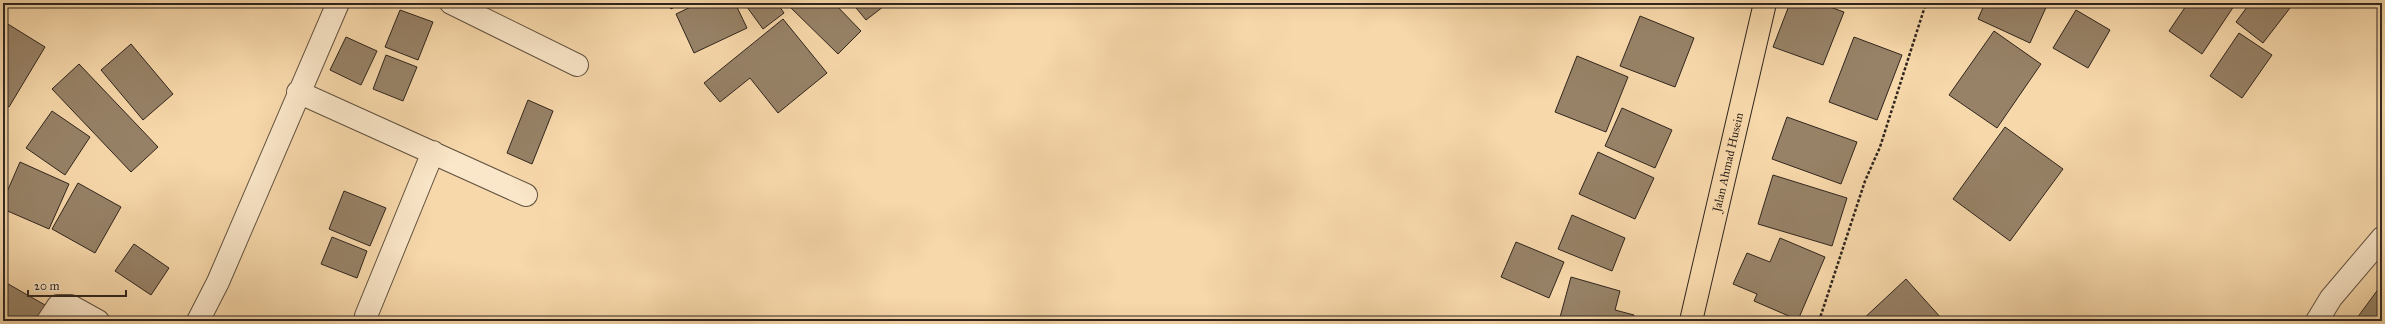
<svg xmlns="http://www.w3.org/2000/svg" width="2385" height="324" viewBox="0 0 2385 324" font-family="'IM FELL Great Primer',serif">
<rect width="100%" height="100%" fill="#f7d8aa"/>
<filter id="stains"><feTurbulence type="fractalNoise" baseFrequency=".005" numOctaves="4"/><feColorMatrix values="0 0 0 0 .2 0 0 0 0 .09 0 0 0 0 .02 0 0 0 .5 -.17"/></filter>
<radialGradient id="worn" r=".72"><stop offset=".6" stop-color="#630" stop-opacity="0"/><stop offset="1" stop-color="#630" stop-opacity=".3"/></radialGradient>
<path fill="#978267" stroke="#30251e" d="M667 3H682L671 9Z
M699 3H735L747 28 694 53 676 14Z
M744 3H777L784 13 763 29Z
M792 3H834L861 31 838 54 789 6Z
M852 3H888L866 20Z
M1790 3H1819L1844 12 1823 65 1773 47Z
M1985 3H2048L2030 43 1978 19Z
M2188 3H2236L2202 54 2169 31Z
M2250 3H2284L2290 8 2263 43 2236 22Z
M400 10 433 22 418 60 385 47Z
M2076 10 2110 30 2088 68 2053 48Z
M1640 16 1694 38 1675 87 1620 66Z
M783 19 827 73 778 113 750 78 720 102 704 83Z
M3 21 45 47 9 107 3 104Z
M1994 31 2041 64 1997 128 1949 95Z
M2239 33 2272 55 2242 98 2210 76Z
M346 37 377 51 361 85 330 70Z
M1854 37 1902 55 1877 120 1829 102Z
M131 44 173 94 143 120 101 70Z
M386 55 417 67 403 101 373 89Z
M1577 56 1628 77 1606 132 1555 112Z
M79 64 158 147 131 172 52 89Z
M528 100 553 111 532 164 507 153Z
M1622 108 1672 130 1655 168 1605 146Z
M52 111 90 137 65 175 26 148Z
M1787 117 1857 142 1841 184 1772 159Z
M2005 127 2063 169 2010 241 1953 199Z
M1598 152 1654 178 1635 219 1579 194Z
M20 162 69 184 49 229 3 209V201Z
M1773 175 1847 198 1832 246 1758 224Z
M78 183 121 207 95 253 52 229Z
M344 191 386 208 370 246 329 229Z
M1572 215 1625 238 1612 271 1558 249Z
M332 237 367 251 357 278 321 264Z
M1780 238 1825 257 1798 320 1754 301 1757 294 1733 284 1747 253 1770 262Z
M1516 242 1564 262 1549 298 1501 277Z
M134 244 169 268 151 295 115 271Z
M1571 277 1620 291 1615 310 1634 315 1632 321H1559Z
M1906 279 1942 319 1940 321H1861Z
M3 281 45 305 36 321H11L3 316Z
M2382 284V321H2361L2357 318Z"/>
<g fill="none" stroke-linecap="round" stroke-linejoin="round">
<defs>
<path id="minor" d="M451 3 577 65
M298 92 526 195
M366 316 433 152
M48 321 58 306H71L98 321
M198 321 218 282 338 3
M2317 321 2331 298 2382 238"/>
<g id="major">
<path id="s1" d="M1691 321 1765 3"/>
</g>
</defs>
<use href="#minor" stroke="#625241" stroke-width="24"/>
<use href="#major" stroke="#30251e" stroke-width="24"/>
<path stroke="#30251e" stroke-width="2.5" stroke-dasharray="3 2" stroke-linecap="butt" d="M1819 321 1865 181 1880 147 1926 3"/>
<use href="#minor" stroke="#fae6c8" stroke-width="22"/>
<use href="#major" stroke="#f7d8aa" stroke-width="22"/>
</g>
<g text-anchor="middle" stroke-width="4" stroke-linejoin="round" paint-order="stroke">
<g font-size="12" fill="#30251e" stroke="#fae6c8">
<text dy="4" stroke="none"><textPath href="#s1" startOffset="163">Jalan Ahmad Husein</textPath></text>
</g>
</g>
<rect width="2385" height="324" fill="none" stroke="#f7d8aa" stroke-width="16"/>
<rect x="4" y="4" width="2377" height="316" fill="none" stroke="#30251e" stroke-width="2"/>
<rect x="8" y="8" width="2369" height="308" fill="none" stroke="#30251e"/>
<path d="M28 290v6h98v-6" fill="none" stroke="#30251e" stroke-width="2"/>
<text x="34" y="290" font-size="12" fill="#30251e" stroke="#fae6c8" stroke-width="3" paint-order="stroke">20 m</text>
<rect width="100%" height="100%" filter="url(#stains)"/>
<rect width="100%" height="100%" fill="url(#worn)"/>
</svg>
